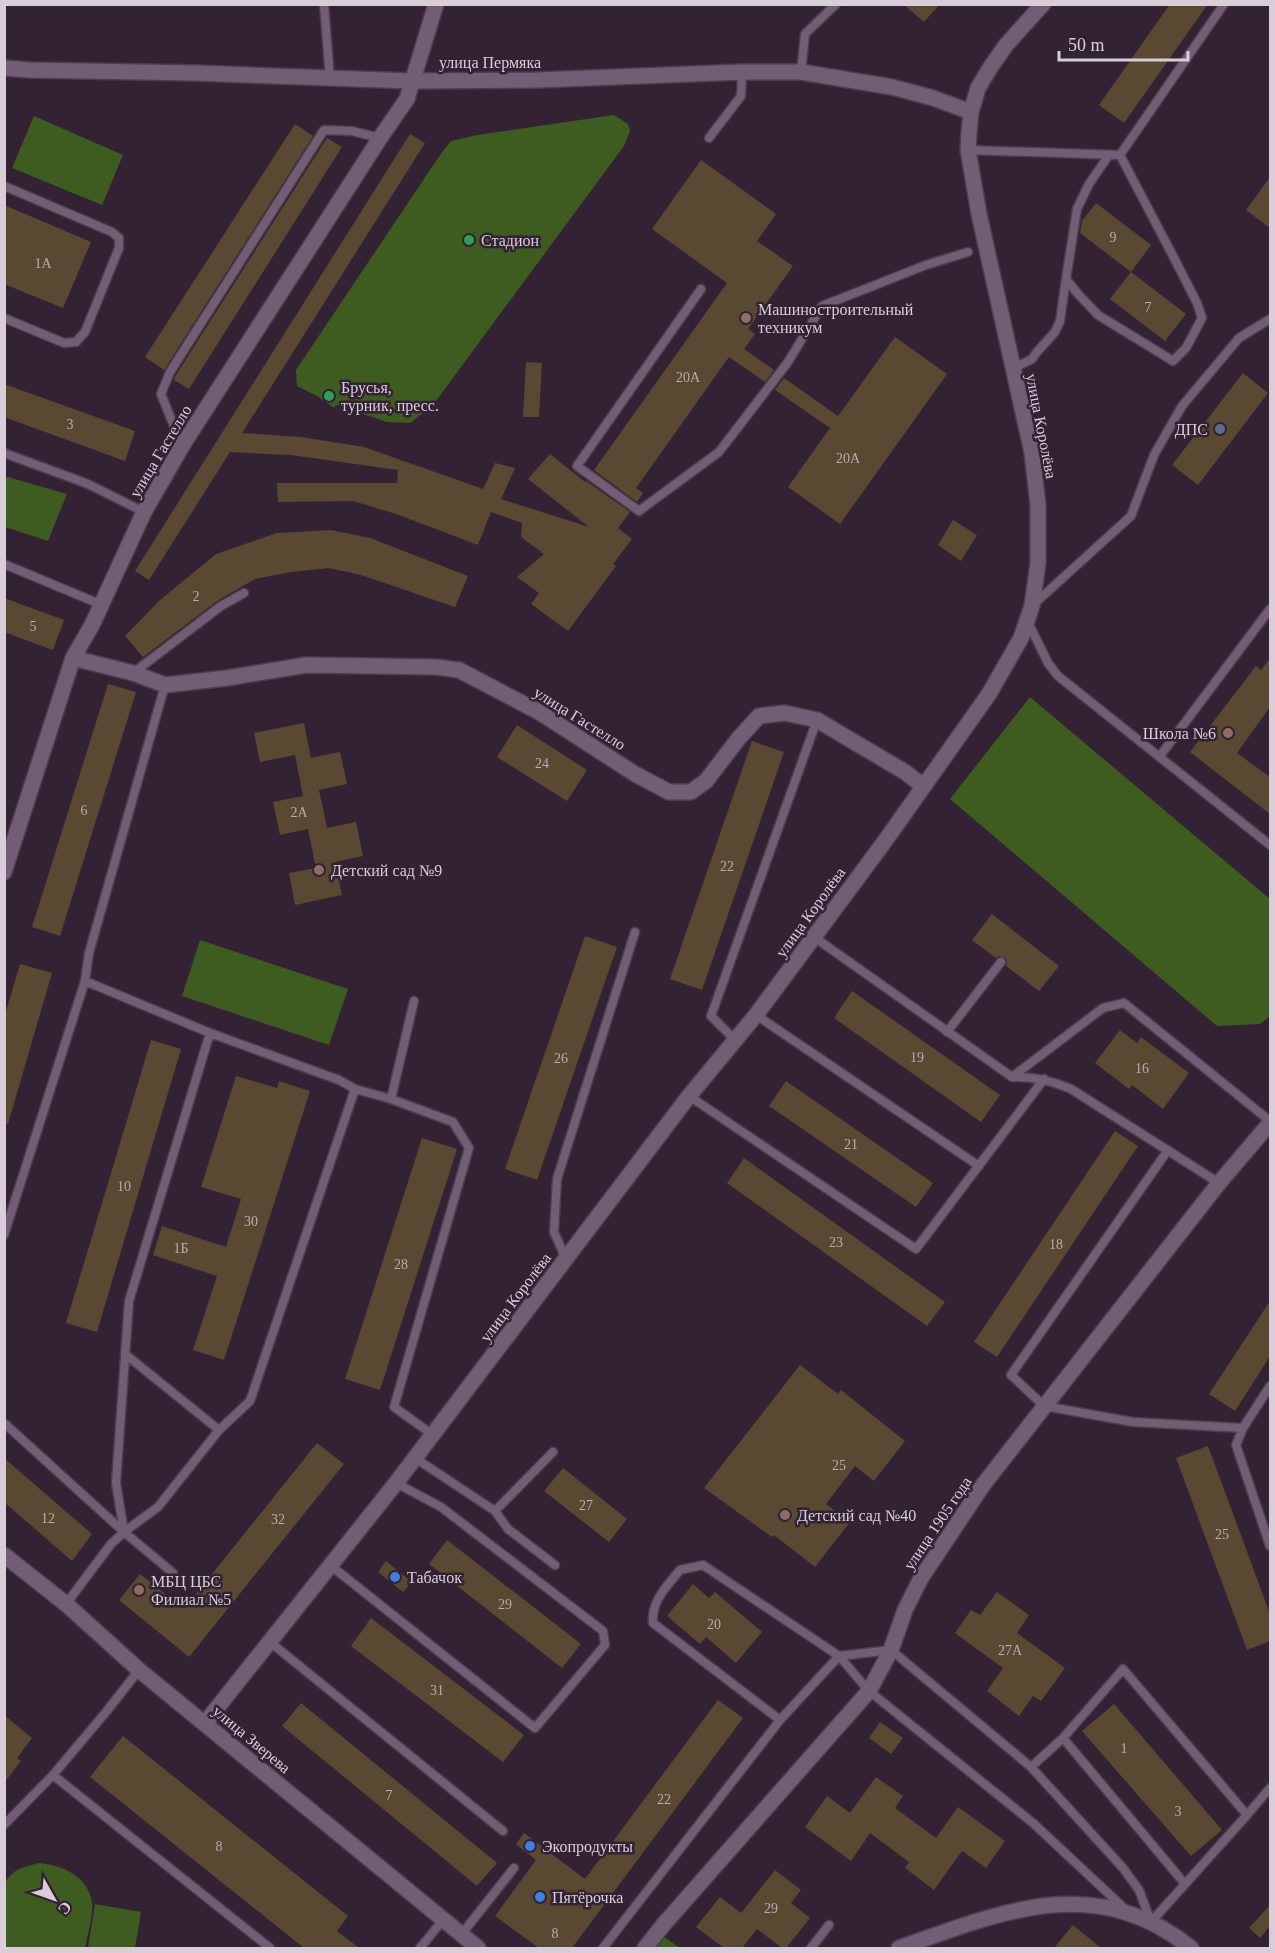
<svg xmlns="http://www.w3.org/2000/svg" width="1275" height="1953" viewBox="0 0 1275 1953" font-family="Georgia,serif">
<rect width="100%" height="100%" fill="#332234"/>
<path fill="#3e5b20" d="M614 115 628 124 630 131 624 146 433 405 410 423 387 422 336 405 334 408 317 396 297 386 296 370 442 152 451 141 477 135Z
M34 116 123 155 102 205 12 168Z
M4 476 67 494 48 541 5 527Z
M1030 697 1270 899V1016L1260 1024 1217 1026 950 799Z
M200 940 348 989 329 1045 182 996Z
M39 1863C62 1865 88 1876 92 1902 94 1914 87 1936 85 1948H5L4 1886C10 1869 24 1867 39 1863Z
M95 1904 141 1912 135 1948H88Z
M664 1937 680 1948H655Z"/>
<path fill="#594932" d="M903 4H940L924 22Z
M1170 4H1208L1124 123 1099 105Z
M295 124 313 136 164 370 145 357Z
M410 134 425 143 242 433 301 437 364 447 483 489 495 463 515 468 501 499 589 527 528 479 550 454 585 482 586 481 630 512 618 528 632 539 613 564 616 566 568 631 531 604 539 593 517 577 544 554 521 537 522 523 491 512 478 545 396 514 353 501 278 502 277 483H397L398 470 291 455 230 452 149 580 135 571Z
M327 138 342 147 189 389 174 380 176 375Z
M701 160 776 214 757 241 793 266 748 329 755 334 744 349 774 370 765 382 729 357 636 488 643 493 637 502 594 470 727 283 652 229Z
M1270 177V228L1246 210Z
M1096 203 1151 245 1131 272 1080 233 1082 221Z
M4 205 91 242 63 308 4 284Z
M1131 272 1186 314 1165 341 1110 299Z
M895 337 947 374 840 524 788 487 830 428 775 390 784 378 838 416Z
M526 362 542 363 539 417H523Z
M1243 373 1268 393 1198 485 1172 465Z
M4 384 135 431 125 461 4 417Z
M953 520 977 535 961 561 938 545Z
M331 530 370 538 468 576 455 607 361 575 329 568 291 572 255 579 217 601 143 657 125 636 160 600 216 554 277 533Z
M4 598 64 620 53 650 4 632Z
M1270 658V707L1237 753 1270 777V814L1190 752 1256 666 1261 670Z
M108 684 136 692 60 936 32 927Z
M304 723 311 758 340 752 347 784 319 790 327 828 356 822 363 856 335 862 342 895 295 905 289 873 316 868 308 829 280 835 273 802 303 796 295 755 260 762 254 733Z
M517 725 587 770 567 801 497 757Z
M752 741 784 752 702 990 670 979Z
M992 914 1059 966 1039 991 1006 966 1007 960 1004 957 999 956 996 958 972 940Z
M585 936 617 947 537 1180 505 1169Z
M20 964 52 973 8 1124 4 1123V1018Z
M852 991 1000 1095 981 1122 834 1018Z
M1120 1030 1137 1043 1141 1037 1189 1073 1163 1109 1132 1085 1129 1089 1095 1063Z
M151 1040 181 1049 97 1332 66 1323Z
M236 1076 277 1088 279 1081 310 1091 224 1360 193 1350 217 1276 153 1255 162 1226 226 1247 241 1199 201 1187Z
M786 1081 933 1183 916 1207 769 1106Z
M1115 1131 1138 1146 997 1357 974 1342Z
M422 1138 457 1149 380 1390 345 1379Z
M744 1158 945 1302 927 1326 727 1183Z
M1270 1301V1356L1235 1411 1209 1394Z
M800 1365 838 1394 841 1390 905 1441 874 1481 855 1466 826 1504 850 1522 815 1567 774 1535 772 1537 704 1488Z
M317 1443 344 1464 189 1657 119 1600 140 1574 184 1609Z
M1208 1446 1270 1614V1641L1247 1650 1176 1458Z
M4 1458 92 1534 72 1561 4 1502Z
M563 1468 627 1519 609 1542 544 1491Z
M447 1540 581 1644 562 1668 429 1564Z
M386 1561 412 1582 403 1592 378 1572Z
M693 1584 709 1598 715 1592 762 1632 736 1663 706 1637 700 1644 667 1616Z
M997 1592 1029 1615 1017 1633 1065 1668 1041 1701 1033 1696 1019 1716 987 1691 1003 1668 955 1633 971 1610 980 1615Z
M371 1618 524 1735 503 1762 351 1646Z
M718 1700 743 1718 572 1948H539L495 1916 536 1860 516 1844 524 1833 585 1879Z
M301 1703 497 1863 477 1886 282 1726Z
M1114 1704 1222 1830 1191 1856 1082 1731Z
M4 1715 32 1738 17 1758 21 1761 4 1783Z
M880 1722 903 1738 891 1754 869 1738Z
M123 1736 348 1916 337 1931 359 1948H304L90 1777Z
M876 1777 903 1796 895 1808 936 1838 958 1807 1005 1841 986 1868 962 1851 934 1890 905 1868 909 1862 870 1833 851 1861 805 1827 827 1796 850 1813Z
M775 1870 801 1890 791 1903 810 1918 786 1948H782L757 1929 742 1948H724L696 1927 720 1897 741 1913Z
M1270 1905V1926L1260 1938 1249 1928Z
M1073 1925 1101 1948H1054Z"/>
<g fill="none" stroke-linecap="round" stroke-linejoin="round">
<defs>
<path id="lane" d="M324 4 330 79
M801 72 805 34 836 4
M709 138 741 96 742 72
M968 150 1120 155 1224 4
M1109 155 1089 184 1077 209 1066 279 1078 294 1098 315 1173 361 1186 348 1202 318 1197 303 1173 256 1120 155
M4 186 112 232 119 238V248L85 332 76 342 64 343 4 318
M701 289 577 466 639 511 719 452 788 362 822 306 926 265 968 252
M1012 369 1032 359 1037 352 1055 332 1060 321 1066 279
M182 446 161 394 170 372 324 130 352 131 380 138
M4 453 88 484 144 512
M4 564 102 605
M1034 604 1131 516 1154 455 1182 406 1239 338 1270 319
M1027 620 1048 663 1058 676 1270 845
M133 673 221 606 244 593
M1160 756 1270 609
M814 937 1012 1077C1034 1076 1051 1081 1071 1089L1219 1183
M85 981 210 1033 339 1080 355 1089 391 1099 453 1122 469 1148 394 1407 433 1435
M756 1015 979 1166
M947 1032 1001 962
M735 1040 711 1016 817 720
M1012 1077 1103 1008 1124 1003 1270 1121
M689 1096 916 1249 1044 1079
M391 1099 414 1001
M1168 1150 1011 1375 1044 1406 1133 1422 1243 1428
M4 1235 85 981 89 953 165 685
M566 1259 554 1232 557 1179 635 932
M125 1354 219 1430
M1270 1386 1243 1428 1236 1445 1270 1546
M4 1423 124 1532 173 1573
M415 1458 495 1511 508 1529 555 1565
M495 1511 553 1452
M124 1532 116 1483 129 1301 210 1033
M330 1565 535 1728 605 1645 603 1631 441 1507 396 1483
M66 1604 111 1544 124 1532 158 1507 219 1430 250 1401 355 1089
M270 1642 503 1831
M139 1670 106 1712 53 1775 270 1948
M780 1720 653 1623C651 1601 667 1586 680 1570L703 1565 839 1656 869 1691 1033 1823 1125 1909
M1031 1767 1123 1868 1139 1890 1151 1922 1247 1815 1123 1669 1063 1738
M1247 1815 1270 1788
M4 1825 53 1775
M461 1935 514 1868
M420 1948 443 1920
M603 1948 780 1720 839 1656 891 1650 1031 1767 1063 1738 1185 1884
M811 1948 829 1925"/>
<path id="street" d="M73 658 133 673 165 685 227 678 306 665 436 667 459 670 539 712 635 774 669 792H691L706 781 739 738 759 716 785 713 817 720 905 772 923 786
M4 872 73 658 92 625 144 512 182 446 380 138 407 99 436 4
M645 1948 664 1924 869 1691 891 1650 905 1610 921 1578 983 1485 1219 1183 1270 1123"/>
<path id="secondary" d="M4 68 30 70 196 73 412 81 538 80 742 72H801L892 87 933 98 971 112
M4 1555 66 1604 139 1670 478 1948
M205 1723 396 1483 689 1096 756 1015 885 841 989 694 1021 638 1032 606 1038 563V505L1032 453 979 214 968 150 969 133 971 112 978 88 990 68 1006 45 1043 4
M899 1948C1001 1912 1095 1871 1191 1948"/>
</defs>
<use href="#lane" stroke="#4b3d4d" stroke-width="11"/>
<use href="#street" stroke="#4b3d4d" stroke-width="18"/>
<use href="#secondary" stroke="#4b3d4d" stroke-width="18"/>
<use href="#lane" stroke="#725e74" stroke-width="8"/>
<use href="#street" stroke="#725e74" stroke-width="15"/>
<use href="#secondary" stroke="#725e74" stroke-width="15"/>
</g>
<g fill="#2e9e5b" stroke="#332234" stroke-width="2">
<circle cx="469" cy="240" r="6"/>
<circle cx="329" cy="396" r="6"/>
</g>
<g fill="#8d6e63" stroke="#332234" stroke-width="2">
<circle cx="746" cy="318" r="6"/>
<circle cx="1228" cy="733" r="6"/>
<circle cx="319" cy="870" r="6"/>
<circle cx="785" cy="1515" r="6"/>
<circle cx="139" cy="1590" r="6"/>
</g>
<circle fill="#5c6f8a" stroke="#332234" stroke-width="2" cx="1220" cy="429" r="6"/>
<g fill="#3f7fe0" stroke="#332234" stroke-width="2">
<circle cx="395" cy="1577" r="6"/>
<circle cx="530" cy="1846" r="6"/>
<circle cx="540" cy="1897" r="6"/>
</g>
<g text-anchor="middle" stroke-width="5" stroke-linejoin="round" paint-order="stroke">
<g font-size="14" fill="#b8acaf">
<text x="1113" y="242">9</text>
<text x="43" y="268">1А</text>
<text x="1148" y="312">7</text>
<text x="688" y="382">20А</text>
<text x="70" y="429">3</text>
<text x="848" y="463">20А</text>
<text x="196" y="601">2</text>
<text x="33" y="631">5</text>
<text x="542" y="768">24</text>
<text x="84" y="815">6</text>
<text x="299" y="817">2А</text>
<text x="727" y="871">22</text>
<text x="917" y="1062">19</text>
<text x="561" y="1063">26</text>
<text x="1142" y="1073">16</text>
<text x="851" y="1149">21</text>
<text x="124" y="1191">10</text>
<text x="251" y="1226">30</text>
<text x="836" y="1247">23</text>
<text x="1056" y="1249">18</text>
<text x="181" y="1253">1Б</text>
<text x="401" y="1269">28</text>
<text x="839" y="1470">25</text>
<text x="586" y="1510">27</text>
<text x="48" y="1523">12</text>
<text x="278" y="1524">32</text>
<text x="1222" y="1539">25</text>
<text x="505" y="1609">29</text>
<text x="714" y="1629">20</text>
<text x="1010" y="1655">27А</text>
<text x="437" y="1695">31</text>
<text x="1124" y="1753">1</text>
<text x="389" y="1800">7</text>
<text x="664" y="1804">22</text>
<text x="1178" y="1816">3</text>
<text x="219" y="1851">8</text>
<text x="771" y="1913">29</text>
<text x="555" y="1938">8</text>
</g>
<g font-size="16" fill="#d8cdd9" stroke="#332234">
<text x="490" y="68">улица Пермяка</text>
<text transform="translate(1042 426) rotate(79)" y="6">улица Королёва</text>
<text transform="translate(160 451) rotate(-59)" y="6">улица Гастелло</text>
<text transform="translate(580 718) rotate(32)" y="6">улица Гастелло</text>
<text transform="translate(810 912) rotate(-54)" y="6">улица Королёва</text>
<text transform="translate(515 1297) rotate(-53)" y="6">улица Королёва</text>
<text transform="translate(937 1523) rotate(-56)" y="6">улица 1905 года</text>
<text transform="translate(252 1739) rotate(40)" y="6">улица Зверева</text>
</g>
<g font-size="16" fill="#d8cdd9" stroke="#332234" text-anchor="start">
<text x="481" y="246">Стадион</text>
<text x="758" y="315">Машиностроительный<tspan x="758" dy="18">техникум</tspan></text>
<text x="341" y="393">Брусья,<tspan x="341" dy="18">турник, пресс.</tspan></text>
<text x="1208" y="435" text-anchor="end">ДПС</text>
<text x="1216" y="739" text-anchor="end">Школа №6</text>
<text x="331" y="876">Детский сад №9</text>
<text x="797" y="1521">Детский сад №40</text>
<text x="407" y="1583">Табачок</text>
<text x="151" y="1587">МБЦ ЦБС<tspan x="151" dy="18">Филиал №5</tspan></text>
<text x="542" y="1852">Экопродукты</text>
<text x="552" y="1903">Пятёрочка</text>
</g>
</g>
<rect width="1275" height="1953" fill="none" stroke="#d8cdd9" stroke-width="12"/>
<g transform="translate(54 1899) rotate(130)" stroke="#332234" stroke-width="4.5" paint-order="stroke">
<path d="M0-4.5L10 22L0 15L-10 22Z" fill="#d8cdd9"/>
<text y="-9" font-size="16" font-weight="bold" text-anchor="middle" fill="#d8cdd9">С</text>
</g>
<path d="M1059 51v9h129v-9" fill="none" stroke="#d8cdd9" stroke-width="3"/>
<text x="1068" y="51" font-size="18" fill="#d8cdd9" stroke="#332234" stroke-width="4.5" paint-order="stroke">50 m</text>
</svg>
